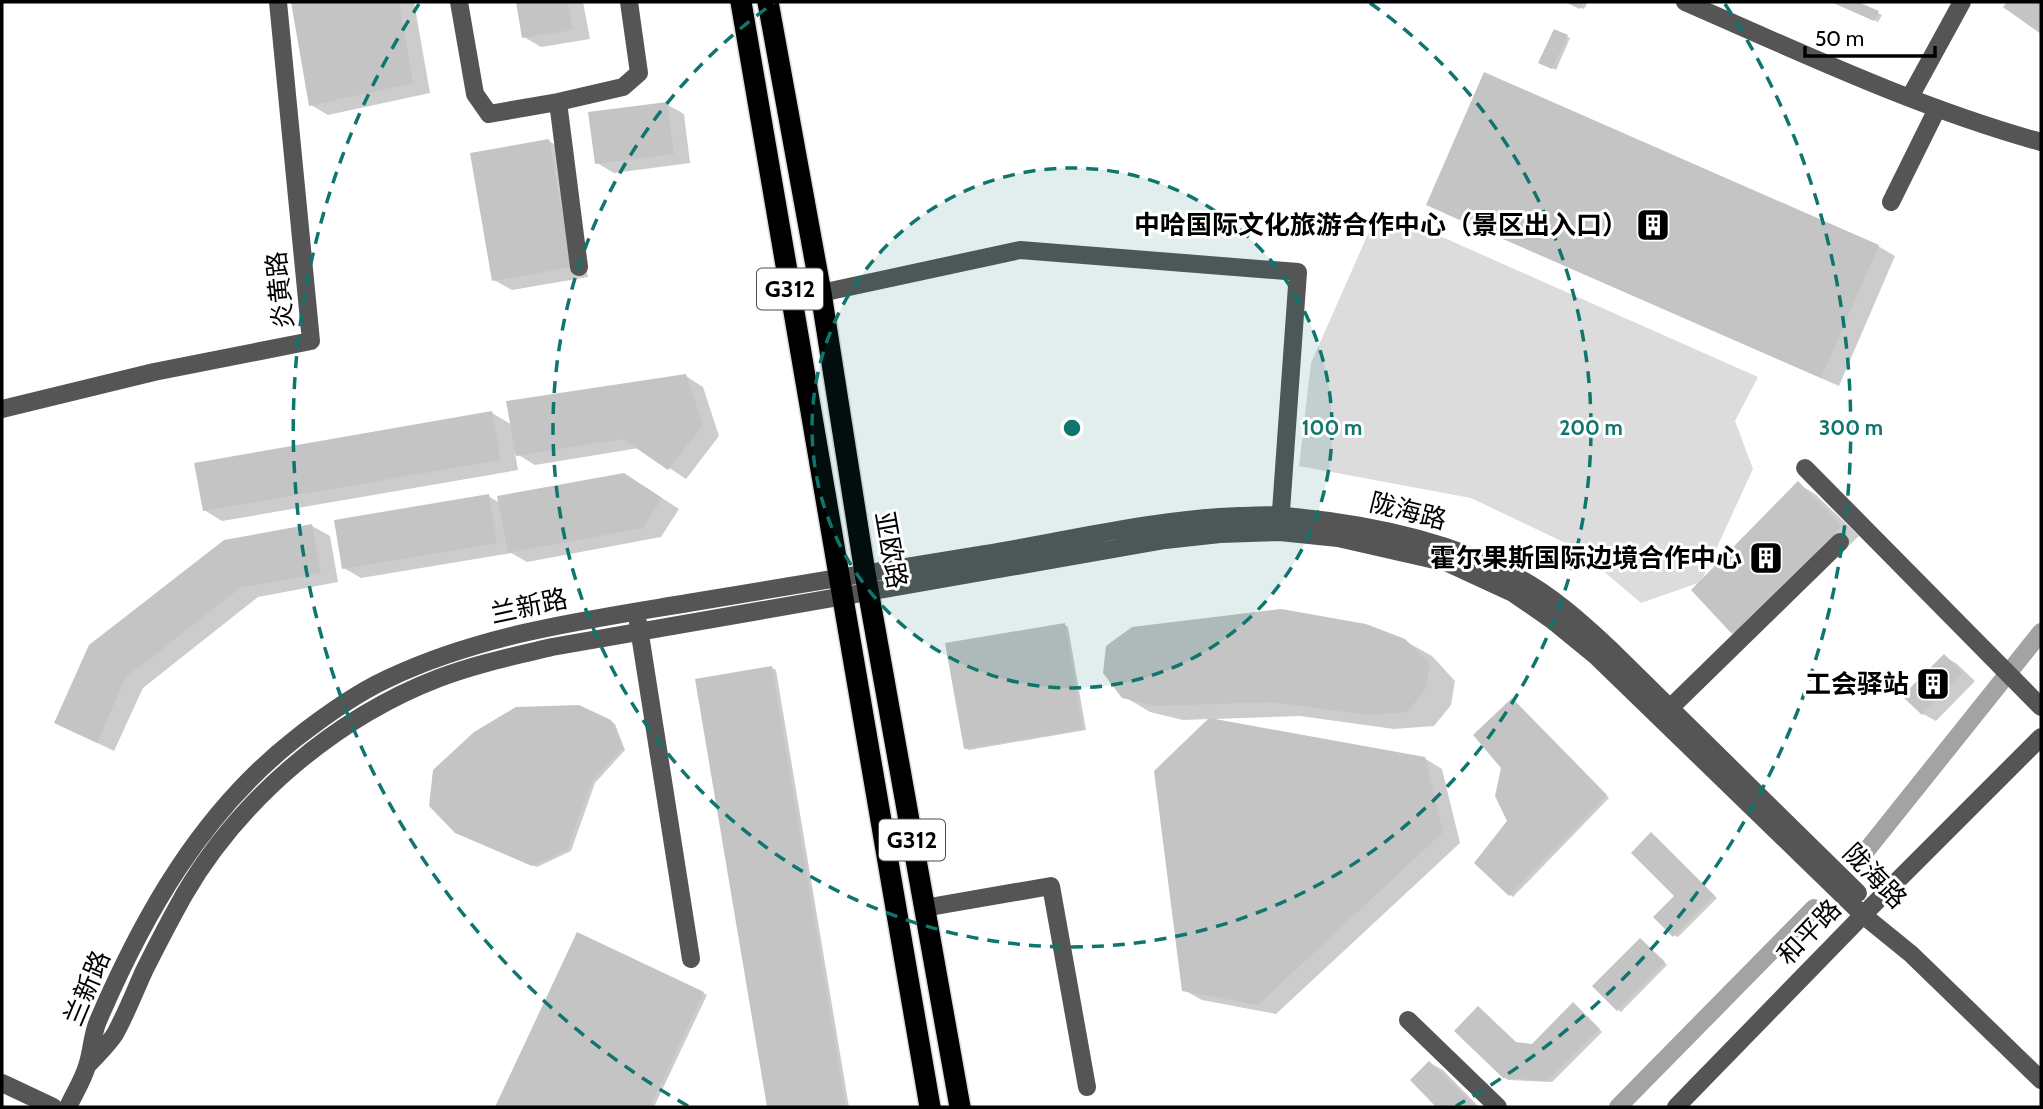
<svg xmlns="http://www.w3.org/2000/svg" width="2043" height="1109" viewBox="0 0 2043 1109" font-family="Cabin,'Noto Sans SC',sans-serif">
<rect width="100%" height="100%" fill="#fff"/>
<path fill="#dcdcdc" d="M1379 209 1758 377 1735 421 1753 469 1701 582 1641 603 1576 548 1471 498 1299 466 1311 363Z"/>
<path fill="#0003" d="M293 2H414L430 93 328 115 311 105Z
M517 2H583L590 39 541 47 524 37Z
M1568 2H1588L1584 9Z
M1834 2H1854L1882 15 1878 22Z
M1555 31 1570 38 1556 70 1540 62Z
M666 104 684 114 690 163 614 173 597 163Z
M549 141 566 151 588 277 512 290 494 280Z
M1429 204 1878 246 1895 256 1839 386 1446 214Z
M686 376 703 387 719 436 686 479 639 448 535 465 515 453 518 470 222 521 204 510 492 413 512 425Z
M1798 484 1815 494 1859 536 1750 642 1733 632Z
M642 485 679 509 661 537 527 562 511 553 361 578 344 568 488 496 500 503Z
M312 526 330 536 338 582 258 597 143 688 114 751 56 723Z
M1065 625 1068 627 1086 730 969 750 965 748Z
M1405 641 1432 656 1455 681 1451 705 1434 726 1394 729 1300 716 1214 719 1424 758 1442 769 1460 843 1276 1014 1202 1000 1184 990 1210 719 1183 720 1150 712 1123 696Z
M1944 656 1957 664 1975 681 1936 721 1923 714Z
M772 668 776 670 849 1107H769L697 681Z
M1515 702 1609 798 1513 897 1510 895 1509 821Z
M611 721 615 724 625 750 595 783 571 851 537 867 461 834Z
M1655 836 1717 898 1678 937 1674 935 1677 896Z
M578 934 707 995 654 1107H497Z
M1644 942 1667 965 1621 1012 1618 1010Z
M1577 1007 1602 1032 1552 1082 1508 1080 1504 1077 1517 1044 1532 1045Z
M1430 1063 1443 1070 1479 1107H1439L1412 1080Z"/>
<g fill="none" stroke-linecap="round" stroke-linejoin="round">
<path stroke="#a3a3a3" stroke-width="18" d="M1858 861 2041 632
M1618 1107 1814 908"/>
</g>
<path fill="#c4c4c4" d="M291 2H399L413 83 309 106Z
M516 2H568L573 30 522 38Z
M1565 2H1584L1580 9Z
M1831 2H1858L1879 11 1874 21Z
M2007 2H2041V34L2003 7Z
M1554 29 1568 35 1552 69 1538 63Z
M1484 72 1879 245 1821 378 1426 205Z
M667 102 674 154 595 164 588 112Z
M549 139 572 267 492 281 470 153Z
M686 374 703 425 668 470 623 439 516 456 506 401Z
M492 411 501 460 203 511 194 463Z
M624 473 662 498 643 528 508 553 497 496Z
M1798 481 1842 526 1732 634 1691 590Z
M489 494 497 543 342 569 334 520Z
M312 524 321 573 240 588 125 678 97 743 54 723 89 645 224 540Z
M1281 609 1366 624 1405 639 1430 664 1425 690 1407 712 1367 715 1273 702 1156 706 1122 698 1103 673 1106 646 1132 627Z
M1065 623 1083 729 964 749 945 643Z
M1944 654 1963 673 1922 715 1902 696Z
M772 666 846 1107H767L695 679Z
M1512 698 1607 795 1509 896 1474 863 1507 821 1495 796 1501 768 1473 735Z
M579 705 611 720 623 748 592 781 567 850 532 866 455 833 429 806 433 770 474 732 516 707Z
M1209 718 1425 757 1443 832 1258 1005 1182 991 1154 771Z
M1651 832 1714 895 1673 937 1653 917 1674 896 1631 853Z
M577 932 704 992 650 1107H495Z
M1640 938 1665 962 1617 1011 1592 986Z
M1573 1002 1600 1029 1548 1081 1503 1078 1454 1031 1478 1006 1516 1042 1532 1044Z
M1429 1061 1476 1107H1436L1410 1080Z"/>
<g fill="none" stroke-linecap="round" stroke-linejoin="round">
<defs>
<path id="highway" d="M741 2 930 1107
M768 2 821 293 865 573 960 1107"/>
</defs>
<use href="#highway" stroke="#dbdbdb" stroke-width="24"/>
<path stroke="#555" stroke-width="18" d="M459 2 475 94 489 114 558 102
M1685 2C1802 53 1918 108 2041 142
M1910 97 1962 2
M1891 202 1937 109
M579 267 558 102 623 87 639 73 629 2
M821 293 1020 250 1298 272 1280 525
M2 409 154 372 311 341 278 2
M1805 468 2041 707
M638 622 691 959
M1669 709 1840 542
M924 908 1051 886 1087 1087
M1408 1020 1498 1107
M87 1066C96 1056 108 1045 115 1034 126 1014 135 991 144 971 157 945 170 920 184 895 240 799 335 718 439 678 476 664 514 656 552 647L1165 540 1220 534 1280 532 1338 538 1448 563 1513 593 1552 620 1596 656 1863 915 1911 954 2041 1080
M2 1083 53 1107
M68 1107C74 1094 83 1080 87 1066 92 1051 92 1035 98 1021 144 914 202 812 295 739 323 717 355 694 387 679 481 634 586 620 688 603 787 586 887 570 986 554 1070 540 1154 519 1240 516 1255 516 1270 514 1285 516 1363 523 1445 539 1515 576 1550 594 1580 621 1609 648L1858 893
M1676 1107 1863 915 2041 737"/>
<use href="#highway" stroke="#000" stroke-width="21"/>
</g>
<circle cx="1072" cy="428" r="260" fill="#0f766e" fill-opacity=".12"/>
<g fill="none" stroke="#0f766e" stroke-width="3.5" stroke-dasharray="12 9">
<circle cx="1072" cy="428" r="260"/>
<path d="M1370 3A519 519 0 1 1 774 3"/>
<path d="M688 1106A779 779 0 0 1 419 4M1725 4A779 779 0 0 1 1456 1106"/>
</g>
<defs>
<symbol id="building-square" viewBox="-11 -11 22 22"><rect x="-9" y="-9" width="18" height="18" rx="4" fill="#000" stroke="#fff"/><path d="M-4-6H4V6H1V3H-1V6H-4ZM-2.5-4.3h1.7v1.8h-1.7ZM.8-4.3h1.7v1.8H.8ZM-2.5-1h1.7V.8h-1.7ZM.8-1h1.7V.8H.8Z" fill="#fff"/></symbol>
</defs>
<g fill-rule="evenodd">
<use href="#building-square" x="1634" y="206" width="38" height="38"/>
<use href="#building-square" x="1747" y="539" width="38" height="38"/>
<use href="#building-square" x="1914" y="665" width="38" height="38"/>
</g>
<g text-anchor="middle" stroke-width="6" stroke-linejoin="round" paint-order="stroke">
<g fill="#fff" stroke="#4c4c4c" stroke-width="2">
<rect x="757" y="268.5" width="66" height="41" rx="5"/>
<rect x="879" y="819.5" width="66" height="41" rx="5"/>
</g>
<g font-size="24" font-weight="bold" fill="#000">
<text x="790" y="297">G312</text>
<text x="912" y="848">G312</text>
</g>
<g font-size="26" font-weight="bold" fill="#000" stroke="#fff" text-anchor="end">
<text x="1628" y="234">中哈国际文化旅游合作中心（景区出入口）</text>
<text x="1742" y="567">霍尔果斯国际边境合作中心</text>
<text x="1909" y="693">工会驿站</text>
</g>
<g font-size="26" fill="#000" stroke="#fff">
<text transform="translate(280 290) rotate(-96)" y="9">炎黄路</text>
<text transform="translate(1408 511) rotate(14)" y="9">陇海路</text>
<text transform="translate(891 550) rotate(80)" y="9">亚欧路</text>
<text transform="translate(529 606) rotate(-12)" y="9">兰新路</text>
<text transform="translate(1875 876) rotate(46)" y="9">陇海路</text>
<text transform="translate(1809 932) rotate(-46)" y="9">和平路</text>
<text transform="translate(87 988) rotate(-67)" y="9">兰新路</text>
</g>
</g>
<circle cx="1072" cy="428" r="10" fill="#0f766e" stroke="#fff" stroke-width="3.5"/>
<g font-size="21" text-anchor="middle" font-weight="bold" fill="#0f766e" stroke="#fff" stroke-width="6" stroke-linejoin="round" paint-order="stroke">
<text x="1332" y="435">100 m</text>
<text x="1591" y="435">200 m</text>
<text x="1851" y="435">300 m</text>
</g>
<rect width="2043" height="1109" fill="none" stroke="#000000" stroke-width="7"/>
<path d="M1805 46v10h130v-10" fill="none" stroke="#000000" stroke-width="3.5"/>
<text x="1815" y="46" font-size="21" fill="#000000" stroke="#ffffff" stroke-width="5" paint-order="stroke">50 m</text>
</svg>
